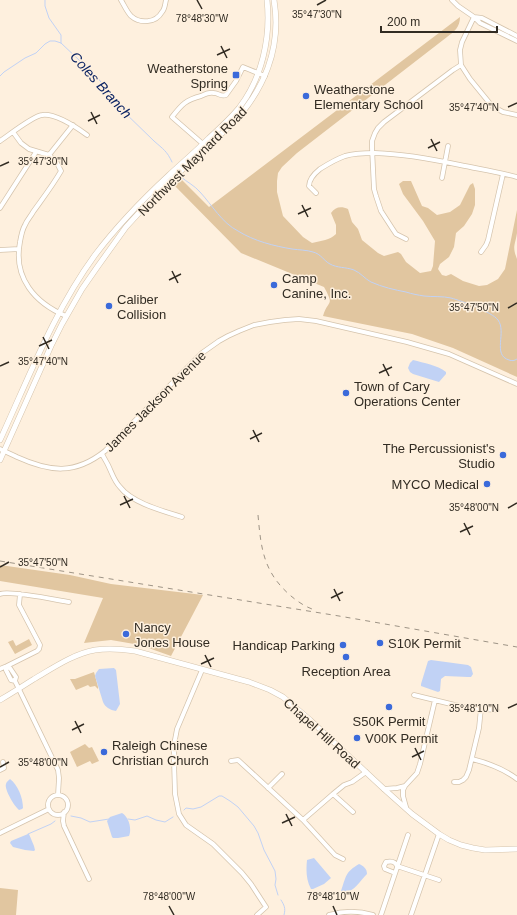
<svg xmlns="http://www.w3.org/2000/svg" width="517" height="915" viewBox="0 0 517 915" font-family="Arial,sans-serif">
<rect width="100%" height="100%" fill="#fef0de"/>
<path fill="#e1c6a0" d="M460 17C460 27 454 32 447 37L297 153 282 167 278 173 277 181V192L283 216 303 237 312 243C321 241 330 240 336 234V225L331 213C335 207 341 206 348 209L352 222 358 229 362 240 378 253 384 256 398 252 401 254 406 262 420 273 431 271 433 266 435 241 423 221 403 194 399 184 403 181H411L422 206 428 208 437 215 450 212 460 205 470 185 473 183 475 189V205L472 214 464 226 456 233 454 247 449 257 440 264 438 269 442 275 446 276 451 274 463 281 479 286 487 285 498 279 505 269 517 210C517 217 517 226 517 233 515 246 512 246 517 259V377L453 348 412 334 323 316C328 299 335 307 324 287L241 253 173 184 180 178 209 207Z
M0 565 70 575 111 584 203 595 171 656 140 645 111 640 84 643 103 598 0 581Z
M29 639 32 645 15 654 8 642 13 640 16 646Z
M94 672 98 687V689L95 686 90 687 88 685 76 690 70 679H75Z
M85 744 89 748 92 747 99 761 92 764 90 761 77 767 70 752Z
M0 888 18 890 16 915H0Z"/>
<path fill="#c1d2f5" d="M413 360C424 363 437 365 446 372V374L439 382 413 374 410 372 408 368 410 363Z
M431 660 468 665 471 667 473 674 471 677H468L445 676 441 679 440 691 438 692 421 686V684L428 661Z
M114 668 116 670 120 704 116 711C110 710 105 707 103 702L95 676 96 673 99 669Z
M10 779C18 785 23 798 23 808L22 809 19 810C14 806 4 789 6 784 7 781 8 781 10 779Z
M122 813C129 817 132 829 129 836L118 838H113L112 837 107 821 110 817Z
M28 834H29L34 846 35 850 34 851 25 850 13 847 10 843 11 841Z
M314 858 331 878 324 884 313 889H311C306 880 306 870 307 860Z
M359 864C364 866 367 869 367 874 359 882 355 891 344 893L341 891C346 877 345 872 359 864Z"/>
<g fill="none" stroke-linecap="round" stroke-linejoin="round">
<path stroke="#c1d2f5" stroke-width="1" d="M45 0V6L49 18 61 35V43
M0 76 4 72 25 58 36 53 45 44 50 41H55L61 43 97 77 108 91 114 102 120 108C131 119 143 130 154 141 163 149 167 151 172 162
M181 177C187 182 195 186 200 192 212 205 222 223 238 231 254 241 274 246 292 249 299 250 307 250 313 252 321 254 324 261 330 264 337 268 346 267 354 270 361 273 365 279 371 282 382 287 395 290 406 292 412 294 418 295 424 296 433 297 443 296 451 298 462 301 492 312 498 320 507 332 492 355 509 360 512 361 514 361 517 359
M184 810 186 808 193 809 201 807 219 796H222L230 801 238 807 254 826 258 833 264 850 275 871 276 879 275 885 278 895
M71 816 81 818 90 822 109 819
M128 819 135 820 147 816 156 820 165 822 173 817
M28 834 51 824 55 821
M281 900C284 905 286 908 284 915"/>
<defs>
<path id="minor" d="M121 0C124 5 127 12 131 16 140 24 156 23 162 12 165 9 165 4 166 0
M452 0 458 6 474 17 480 23 517 41
M474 17 462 42 460 50 461 65 470 79 492 106 503 112 517 115
M474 17 482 18 517 36
M13 132 21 143 29 149 49 155 57 163 61 171C53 185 43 198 33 212 31 216 27 220 25 225 22 230 21 236 20 242 13 278 35 303 66 316
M0 141C9 135 33 116 42 115 56 113 76 127 87 135
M203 144 172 117C182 104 186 100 201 96 205 94 209 92 214 93 219 93 220 97 226 95L236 81 243 67 265 76
M49 155 73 125
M442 178 448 146
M316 193 309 186C309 179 315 173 320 169 328 164 336 159 345 156 355 153 365 153 375 153 404 154 432 159 460 165 479 169 498 172 517 177
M0 208 36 152
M406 239 396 234 392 228 381 211 376 196 374 189 372 148V141L375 133 378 128 384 122 453 70 461 65
M0 250 19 249
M481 252 486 245 488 240 503 174
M0 449C6 452 11 454 17 457 50 472 75 475 105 451L202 353 219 341 228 336 239 331 254 325 270 322 285 320 299 319 316 321 407 342 449 354 517 384
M102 454C104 458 106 461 108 465 112 473 114 481 120 487 132 503 163 511 182 517
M0 594C10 590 56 600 69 602
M8 667 10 668 16 677 15 681 58 770 59 778 58 795
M0 669 7 666
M202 670 177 729 174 745V761L175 794 179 814 186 825 213 844 242 873 251 884 266 907 257 915
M15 681 11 680 6 670 8 667 7 666 37 651 39 649 40 645 19 605 20 594
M414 695 455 705 468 708 497 710
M472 759C488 763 504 769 517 779
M231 761 238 760 303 820 335 855 343 859
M0 770 4 768 3 762
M454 782H459L463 780 466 777 469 770 479 728 481 708
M268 788 282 774
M384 789 397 788 405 786
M333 794 353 812
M48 805a10 10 0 1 1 20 0a10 10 0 1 1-20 0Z
M406 807 403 796V790L405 786 417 773 420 764 435 700
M64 812 63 821 64 826 89 879
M303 820 333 794 344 785 352 782 366 772
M0 833 49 809
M395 873 385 869 384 866 386 862C391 861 395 861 397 866L439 880
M329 915C343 911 359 911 373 915
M381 915 408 835
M411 915 439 834"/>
<path id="major" d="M0 440C29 377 54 311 95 255 117 226 142 200 169 175 182 163 196 151 209 138 219 129 230 119 239 108 262 78 271 38 267 0
M0 460 51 346 62 324 82 289 98 266 126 227 159 191 231 125C264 91 282 48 274 0
M0 700C12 693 23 686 34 679 53 668 73 654 95 650 109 648 121 649 135 651L249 682 270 690 283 697 310 720 384 789 412 814 439 834 449 840 461 845 473 848 485 850 517 849"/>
</defs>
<use href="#minor" stroke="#d5c4ad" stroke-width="5.5"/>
<use href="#major" stroke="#d5c4ad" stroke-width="6"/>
<use href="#minor" stroke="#fff" stroke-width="4"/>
<use href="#major" stroke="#fff" stroke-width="5"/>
<path stroke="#9e9486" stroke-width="1" stroke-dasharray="5 5" stroke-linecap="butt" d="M258 515C261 548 263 572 291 596 297 601 304 606 312 609
M0 561 339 616 517 647"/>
</g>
<path fill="none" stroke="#322c23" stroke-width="1.5" d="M197 0 202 9M317 5 326 0M221 46 227 58M217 55 230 49M508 107 517 103M91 112 97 124M88 121 100 115M431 139 437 151M428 148 440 142M0 166 9 162M302 205 308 217M298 214 311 208M172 271 178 283M169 280 181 274M508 308 517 303M43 337 49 349M39 346 52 340M383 364 389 376M0 366 9 362M379 373 392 367M253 430 259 442M250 439 262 433M124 496 130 508M120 505 133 499M508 508 517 503M464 523 470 535M460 532 473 526M0 567 9 562M334 589 340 601M331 598 343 592M205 655 211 667M201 664 214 658M508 708 517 704M75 721 81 733M72 730 84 724M415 748 421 760M412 757 424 751M0 767 9 762M286 814 292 826M282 823 295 817M169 906 174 915M333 906 337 915"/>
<g fill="#3b6ada" stroke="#fef0de" stroke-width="1.5">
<rect x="232" y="71" width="8" height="8" rx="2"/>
<circle cx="306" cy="96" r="4"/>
<circle cx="274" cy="285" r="4"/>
<circle cx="109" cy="306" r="4"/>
<circle cx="346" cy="393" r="4"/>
<circle cx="503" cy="455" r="4"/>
<circle cx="487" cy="484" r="4"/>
<circle cx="126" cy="634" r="4"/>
<circle cx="380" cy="643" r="4"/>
<circle cx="343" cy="645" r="4"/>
<circle cx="346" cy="657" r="4"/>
<circle cx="389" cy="707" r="4"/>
<circle cx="357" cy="738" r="4"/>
<circle cx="104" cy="752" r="4"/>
</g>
<g text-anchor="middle" stroke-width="3" stroke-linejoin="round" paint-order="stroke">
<g font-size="13" fill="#322c23" stroke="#fef0de" text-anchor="start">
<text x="228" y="73" text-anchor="end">Weatherstone<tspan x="228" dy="15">Spring</tspan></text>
<text x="314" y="94">Weatherstone<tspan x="314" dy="15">Elementary School</tspan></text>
<text x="282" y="283">Camp<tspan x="282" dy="15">Canine, Inc.</tspan></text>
<text x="117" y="304">Caliber<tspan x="117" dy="15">Collision</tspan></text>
<text x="354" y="391">Town of Cary<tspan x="354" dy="15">Operations Center</tspan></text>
<text x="495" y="453" text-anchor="end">The Percussionist's<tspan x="495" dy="15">Studio</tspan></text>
<text x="479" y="489" text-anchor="end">MYCO Medical</text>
<text x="134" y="632">Nancy<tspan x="134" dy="15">Jones House</tspan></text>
<text x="388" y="648">S10K Permit</text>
<text x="335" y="650" text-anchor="end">Handicap Parking</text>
<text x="346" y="676" text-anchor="middle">Reception Area</text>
<text x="389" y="726" text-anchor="middle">S50K Permit</text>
<text x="365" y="743">V00K Permit</text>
<text x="112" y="750">Raleigh Chinese<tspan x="112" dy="15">Christian Church</tspan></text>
</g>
<g font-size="13" fill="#322c23" stroke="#fef0de">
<text transform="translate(192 161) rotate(-45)" y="5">Northwest Maynard Road</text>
<text transform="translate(155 401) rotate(-45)" y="5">James Jackson Avenue</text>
<text transform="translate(322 733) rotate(42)" y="5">Chapel Hill Road</text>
</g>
<g font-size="14" font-style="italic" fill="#0b2363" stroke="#fef0de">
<text transform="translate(101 85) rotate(48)" y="5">Coles Branch</text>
</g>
</g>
<g font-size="10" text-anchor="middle" fill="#322c23" stroke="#fef0de" stroke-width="3" stroke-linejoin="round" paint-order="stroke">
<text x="317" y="18">35°47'30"N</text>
<text x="202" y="22">78°48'30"W</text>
<text x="474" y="111">35°47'40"N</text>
<text x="43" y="165">35°47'30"N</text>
<text x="474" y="311">35°47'50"N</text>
<text x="43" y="365">35°47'40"N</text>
<text x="474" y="511">35°48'00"N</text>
<text x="43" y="566">35°47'50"N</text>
<text x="474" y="712">35°48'10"N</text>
<text x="43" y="766">35°48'00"N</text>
<text x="169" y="900">78°48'00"W</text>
<text x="333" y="900">78°48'10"W</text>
</g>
<path d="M381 26v6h116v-6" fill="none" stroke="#322c23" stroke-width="2"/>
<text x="387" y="26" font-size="12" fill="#322c23" stroke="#fef0de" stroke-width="3" paint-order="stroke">200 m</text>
</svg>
